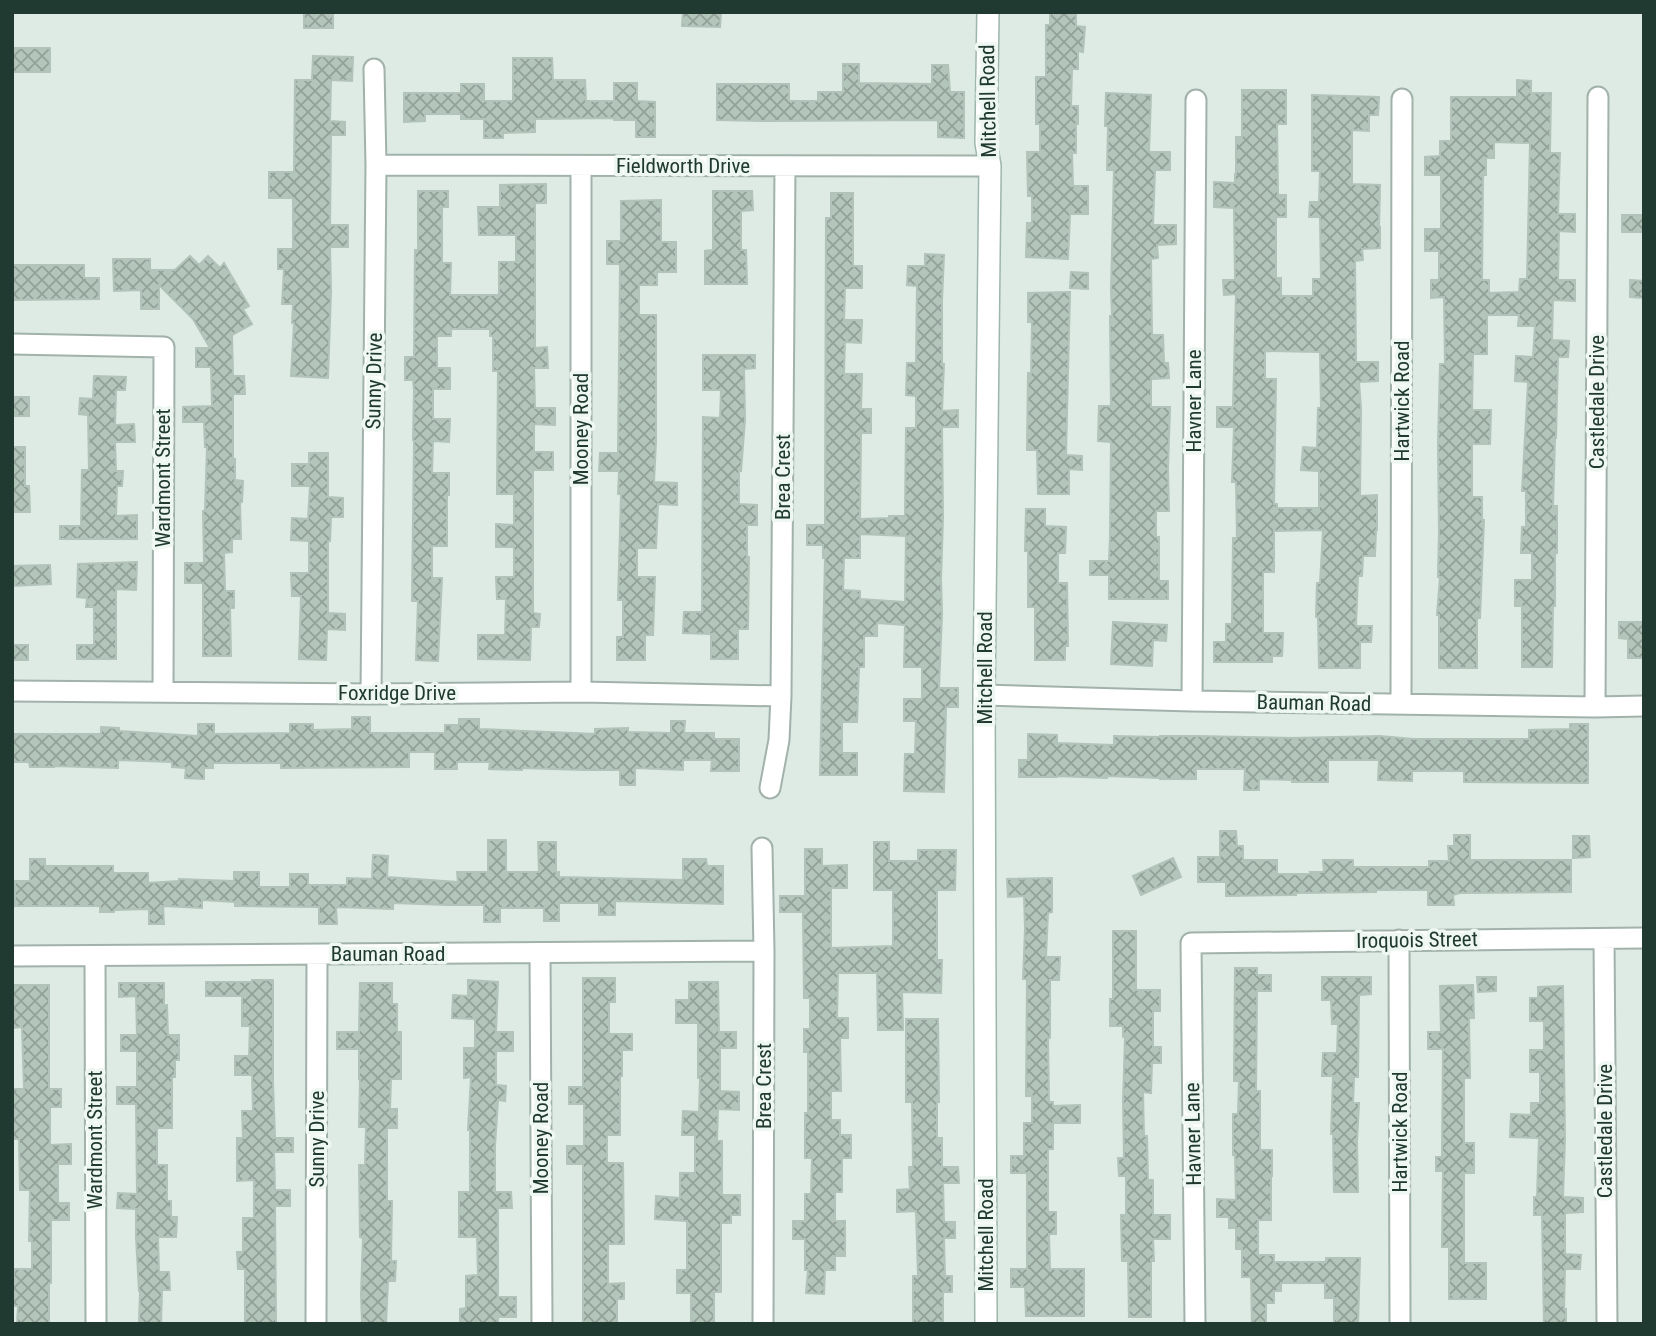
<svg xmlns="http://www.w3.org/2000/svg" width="1656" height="1336" viewBox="0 0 1656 1336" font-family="'Roboto Condensed',sans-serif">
<defs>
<pattern id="building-cross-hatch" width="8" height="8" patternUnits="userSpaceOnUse" patternTransform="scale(1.75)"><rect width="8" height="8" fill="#b4c5bc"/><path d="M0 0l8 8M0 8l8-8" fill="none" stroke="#92a199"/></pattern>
</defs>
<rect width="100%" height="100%" fill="#deeae4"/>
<path fill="url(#building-cross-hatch)" stroke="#b1c3ba" stroke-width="2" fill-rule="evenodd" d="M304 12H333V28H304Z
M683 12H721L720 27 682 26Z
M1050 12H1076V26L1085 27 1083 52 1078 51V69H1072L1071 106H1078V124H1076V153H1072L1073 186H1088V214H1070L1068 259 1026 257 1027 223H1032V196H1028L1027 152H1040V124H1036V77H1046V25H1050Z
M12 48H50V72H12Z
M313 56 353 57 352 81 331 80 330 121 345 122V135H331L330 225H348V247H330L331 291 328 378 291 376 294 323H292L293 304H282L284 269H278V249H293V198H269V172H294L295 80H312Z
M513 58H552L553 80H585L586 101H614V83H637V101L655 102V137H636V120H614V118L535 119V132L503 133V138H484V119H461V114H425V121L404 122V93H461V84H484V101H513Z
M843 64H859V83L932 84V65H948L950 92H964V138L938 137V120L767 121 717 120V84H789V101H818V92H843Z
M1517 80 1531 81V93H1551L1550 153H1560L1558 214H1575V232L1559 231 1558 280H1575V301L1553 300 1552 340 1569 341 1568 357H1558L1556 438H1555L1553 506H1557V553H1555V606H1553L1552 667H1522V606H1515V580H1532V553H1521L1522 527H1526V491H1522L1528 382 1515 381 1516 356 1533 357 1535 326H1518L1519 315H1487V354H1473L1472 410H1491L1490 444H1472V497H1482V520H1484L1480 618H1477V668H1439V615H1437L1440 577H1438L1439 531 1438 443 1440 364H1445L1444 297 1431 298V280H1439V251H1425V229H1441V175H1425V157L1440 156V141H1451V97H1517ZM1494 142 1530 143 1527 279H1520L1519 292 1489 293V280H1482L1483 175H1486V158H1494Z
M1242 90H1286V124H1277L1278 195H1286V217H1276V278H1281V296H1313V279H1321L1320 217H1309L1310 202H1319L1320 171H1312V95L1379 97 1378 115H1369V131L1352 130V184L1380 185 1379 227H1380V248L1362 249 1363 260 1355 261 1356 362H1378V381L1359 382 1361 409 1360 496 1377 495V530H1376L1375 556H1363L1362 576H1358L1356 626H1372L1371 642H1360V668H1319L1318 617H1316L1317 583H1320L1323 530 1274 531V572H1263V633H1283L1282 656H1272V662H1214V642H1226V624H1232L1233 538H1237L1236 482H1232L1234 427H1217V407H1233L1236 294 1224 295 1223 280H1235L1234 208 1214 207V182L1235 183V174H1236V137H1242ZM1265 351 1320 352 1321 408H1318L1317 448 1303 447 1301 470 1319 471V508H1277V504H1274L1276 379H1265Z
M1106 93 1151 95 1149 152H1170V170H1155L1153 225H1176V244L1157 245 1158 258 1151 259 1152 335H1163L1164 363H1168L1169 378 1151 379V407H1170L1168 469 1169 511H1156V537H1159V581H1168V599H1109V575H1090V561H1109L1110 537 1111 442 1098 441 1099 406H1111L1110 316H1112L1111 290 1114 170H1107L1108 126H1105Z
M546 184V203H535V348L547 347 548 368H534L535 408H555V425L534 424V452H553V470H533V613L540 614 539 627H531L530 660 478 659V635H505L506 599H497L496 577H514V547H496V524L514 525V494H497L498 371H493V336H490V329H451V336H437V368H450V389H433V419H450L449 442 433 441 432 473H449V495H447V546H432V578H442L438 661 416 660 418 601H412L414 441 413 440 414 390 413 380H405V357H414L415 250H418V191H448V207H442V263H451L450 295H499V262H516V235H479L478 207H500V185Z
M713 191H752L753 210 741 211V250H746L747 284H705V251L713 250Z
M831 193H853V266H862V288H845L844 320H862L861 343 845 342 844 374H862L861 409H871V433H861L860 519 889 518V516H905L906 428H916V396L906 395 907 363H916L917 286 907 285 908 266H925V254L944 255 942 300V364H944L942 411 958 410V427H942L943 517 941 580 942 613 939 688H958V707H946L944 792 904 791 905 754H915L916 721H904V699H922V667H904L905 625 877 623V636H864V667H859L857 722H842V753H857V775H820L825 558H823V545H807V525H825L826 218H831ZM860 534 906 536 905 602 860 599V591L843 590 844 558H860Z
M661 200V242H676V272H657V285H639V315H656V442L654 482 677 483V505L658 504 656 548H637V577H655L653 635H645V660H617V637H623V600H618L621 494H618L619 471H599L600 453H618L620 264H607V241H621V201Z
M1622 215H1644V232H1622Z
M190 256 199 265 208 256 220 268 224 263 249 306 243 309 252 324 232 335 233 376H244L245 394H233V459H235V480L243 481 242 502H240L241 539H232V552L224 553 225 591H234V608H230L231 656H203V583H185V563H204L203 511H205L207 447H205L204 422H183V407L212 406 211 367H196V348H210L193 319 159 285V309H141V290L114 291 113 259H150V270H175Z
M12 265H84V278H99V299L12 300Z
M1071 272 1088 273V289L1070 288Z
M1630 280 1644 281V298L1630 297Z
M1070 292 1066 455 1082 456V470L1069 469V494H1038L1037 450H1027L1028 373H1031L1032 322H1028V293Z
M703 355H755V368L744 369 745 420 741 471H739V504L757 505V525H747V557H749L748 629H738V659H711V634L683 633 684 612H702L703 417 720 418 721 390H703Z
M94 376 126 377 125 390H116L115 425 134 424 135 442H115L116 471H123L122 486H117L116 516 137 515V539H60V526H81L82 470H89L88 415 79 414 80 398 93 399Z
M12 397H29V416H12Z
M12 447H25V486H29L30 512H12Z
M309 453H328V497L343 498V517H331L330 541H328V613L345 614V630L327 629 326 660 299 659 301 596H292L291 573H309V541L291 540 292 518 308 519 310 486H292V464H309Z
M1026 509H1045V526L1066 527 1065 553H1058V583H1067L1068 646H1065V660H1035V607H1028V551H1025Z
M137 562 136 590 116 589V659H77V645H94V607H86L87 598 77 597 78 564Z
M50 565 51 584 12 586V566Z
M1113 622 1167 625 1166 641 1153 640 1152 666 1111 664Z
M1619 622H1644V658H1628V639L1619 638Z
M12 645H28V660H12Z
M352 717H370V733H445V725H459V719H479V729L595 734V729L628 728V732L671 733V721H685L684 733H714V739H739V771H711L712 760H683V770L635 768V785H620V770H584L522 768V770L489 769 490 762H457V769H435V752H409V767L281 768V763H213V768H204V779L185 778 186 768 172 767V762L118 760V768L54 766V767H30L29 762H12V734H101V727L119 728V731L198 736V724H214V734L290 733V724H313V730L352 729Z
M1570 724H1588V783L1464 782V771H1412V781L1378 780 1379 760H1328V782H1292V780L1259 779V790H1244L1245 769H1196V779H1160V778L1107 776V778L1057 776V777H1019V760H1028V734L1057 735V743L1114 745V736L1160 737V736H1196L1292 738 1380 736 1413 739H1529V730L1570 729Z
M1220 831H1236L1237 846H1243V860H1277V874H1311L1310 872H1324L1323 860H1353V867H1429V861H1449L1448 846H1454V835H1470V860H1571V892L1460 893 1453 895 1454 905H1428V890H1376V892L1296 893V895L1226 896V882H1198V857H1220Z
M1573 836H1589L1590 857 1573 858Z
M488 840H506V872H539L538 842H556V872H559V877L683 880V859H706L707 866H723V904L615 901V915H599V903H559V921H544V908H500V922H484V905H448L393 903V909L336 907 337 924H319V907L235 906V902L202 900V908L163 906 164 924H149V909L114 910V912H100V906H15V881H30V859H45V866H113V873H148V883L179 881V879L234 881V872H259V887H290V874H308V885H347V878L372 879 373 855 388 856 387 877 458 882 457 872H488Z
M874 842H889V861H918V850H956L955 890H937V960H942L941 993 902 992 903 1030H878L877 973H838L837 1018H848V1038H840L841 1091H831V1120H840V1135H851V1158H842V1192H835V1221H845V1256H835V1270H825L824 1294 806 1293 808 1270H805V1239H793V1221H805V1194H811L812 1158H805V1113H808V1052H804V1029H810V998H804L803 912H780V896H805V849H822V866L847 865V888H831V948L893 946V890H874Z
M1173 858 1181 877 1141 895 1133 876Z
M1052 878V912L1048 913 1046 957H1060L1059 980H1050V1038H1048L1049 1102H1053V1106L1080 1105V1123H1053V1149H1048V1212H1056V1234H1049L1050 1269H1084V1316H1026L1025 1287H1011V1269H1027V1173H1011V1156H1024V1123H1032V1096H1026L1027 979H1023L1025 929 1024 896 1008 897 1007 879Z
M1113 931H1136V990H1160V1011H1153V1047H1161V1063H1152L1151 1093 1143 1092 1144 1136H1147L1148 1180H1153V1215H1170V1239H1153L1154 1261H1151V1317H1129L1128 1261H1122L1121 1215H1126V1176H1119L1118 1158H1124L1123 1102 1125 1037H1123V1026H1110V999H1113Z
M1235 968H1257V975H1271V991H1257L1256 1091H1260V1150H1272V1176H1271V1220H1258V1255H1274V1262H1326V1258H1360L1358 1324H1334V1298H1325V1283H1281V1291H1274V1303H1266V1324H1252L1251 1277H1242V1249H1236V1228H1229V1217H1217V1199L1236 1200 1235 1155H1233V1114H1238L1239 1081H1234Z
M1322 977H1371V994L1359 995 1358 1077H1354L1353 1103H1359L1357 1142 1358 1192H1334L1333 1134H1331L1333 1076H1322L1323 1053H1337L1338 1024H1332L1331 1000H1322Z
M1477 977H1496V991L1478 992Z
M583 978H615V1002H609V1034H632V1050H622V1076H620V1135H607V1163H623L624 1244H608V1284L624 1283V1299H617V1324H583V1164H567V1146H584V1104H569V1087H583Z
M252 980H273V1084L275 1138H293V1152H274L275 1190H290V1206H275L276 1324H245V1269H238L237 1252H243V1218H254V1180L237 1181V1138H243L242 1111H253L252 1075H235V1056H249L250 1026H242V996H206V982H252Z
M468 980 498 982 496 1032H513V1051H496V1085L506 1086 505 1101 498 1100 495 1146V1192H511L512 1208H498V1297H516V1317H498V1324H460V1309L466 1308V1276L478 1275 477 1237H459V1192H470V1130H468L471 1077 464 1078V1048H475V1019L452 1018 453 995 468 996Z
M689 982H718L719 1032H736V1048H720V1091L739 1092V1110L718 1109 717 1141H722V1195H740V1215H731V1223H721V1292H714V1324H691V1293H677V1270H687V1221L655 1219 656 1196 680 1198V1173H695V1135H682L683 1111 699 1112 700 1078H698V1023H676V1000H689Z
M119 983H164V1006L167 1005 168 1035H179V1060H175V1077H172V1128H157V1165H167V1201H171V1217H177L176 1237H158L159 1272H169L170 1290H162L161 1324H139L140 1291H139L136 1237V1209L117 1208 118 1193 137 1194 136 1104H117V1087H137V1051H121V1035H137L136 996 119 997Z
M360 983H392V1004H397V1032H401V1079H391L390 1109H397V1128H387V1201H392L391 1261H396L395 1281H388L386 1324H362L361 1294 363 1238 360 1237 359 1165H365L366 1127H359L360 1079H359V1049H337V1032H359Z
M12 985H49V1089H61V1107H50V1145L71 1144V1164H58V1203H69V1220H51V1283H49V1324H17L18 1306H12L14 1269H32V1241H29L30 1190H20L19 1139H12V1089H24L22 1027 13 1028Z
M1473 985 1474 1018H1469L1470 1078H1464V1143H1474V1173H1464V1263H1486V1299H1449V1247H1442L1443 1171H1436V1157H1442L1443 1049H1428V1032H1441L1440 986Z
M1563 986 1565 1138 1563 1197 1583 1198V1212L1565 1213V1254L1581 1255 1580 1269H1565L1564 1309H1566V1324H1544L1542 1215H1534V1197H1537L1539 1138 1510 1137 1511 1114 1531 1115V1103H1540V1072H1530V1050H1544V1021H1530V998H1538V987Z
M906 1019H938L939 1102H937V1138H942V1167H958L959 1183H943L944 1222H955V1238H944L945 1276H952V1292H943V1323H913V1276H918L916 1211 897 1212V1190L910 1189 909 1167H913L912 1102H906Z"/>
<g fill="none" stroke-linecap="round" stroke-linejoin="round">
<defs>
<path id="street" d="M376 165 990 166
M12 344 164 347 163 691
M12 691 371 694 581 692 781 696
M581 692V166
M371 694 376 165 374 69
M984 695 1192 701 1595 707 1644 706
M1192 701 1196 100
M1401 704 1402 99
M1595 707 1598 97
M770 788 779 740 781 696 785 166
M762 848 764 951 763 1324
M1604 939 1607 1324
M1399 940 1400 1324
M540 953 542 1324
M12 956 764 951
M95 956 96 1324
M316 1324 317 955
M1195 1324 1191 943 1644 938"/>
<path id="secondary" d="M986 1324 984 695 990 166 986 143 988 12"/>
</defs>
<use href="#street" stroke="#a1b2ab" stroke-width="23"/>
<use href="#secondary" stroke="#9db6ab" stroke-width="24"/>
<use href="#street" stroke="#fff" stroke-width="19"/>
<use href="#secondary" stroke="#fff" stroke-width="21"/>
</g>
<g text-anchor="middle" stroke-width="7" stroke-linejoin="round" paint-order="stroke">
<g font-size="21" fill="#203a31" stroke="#eef7f2">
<text transform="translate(988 101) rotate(-91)" y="7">Mitchell Road</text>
<text x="683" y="173">Fieldworth Drive</text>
<text transform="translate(374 381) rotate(-89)" y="7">Sunny Drive</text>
<text transform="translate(1194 401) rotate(-90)" y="7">Havner Lane</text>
<text transform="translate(1402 401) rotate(-90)" y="7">Hartwick Road</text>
<text transform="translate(1597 402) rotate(-90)" y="7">Castledale Drive</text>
<text transform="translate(581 429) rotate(-90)" y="7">Mooney Road</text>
<text transform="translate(783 477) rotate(-90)" y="7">Brea Crest</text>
<text transform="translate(163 478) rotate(-90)" y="7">Wardmont Street</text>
<text transform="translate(985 668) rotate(-90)" y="7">Mitchell Road</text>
<text x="397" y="700">Foxridge Drive</text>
<text transform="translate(1314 703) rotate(1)" y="7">Bauman Road</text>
<text transform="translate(1417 940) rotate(-1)" y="7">Iroquois Street</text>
<text x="388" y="961">Bauman Road</text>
<text transform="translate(764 1086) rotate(-90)" y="7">Brea Crest</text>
<text transform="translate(1605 1131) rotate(-90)" y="7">Castledale Drive</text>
<text transform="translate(1400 1132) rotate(-90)" y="7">Hartwick Road</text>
<text transform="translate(1193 1134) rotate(-91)" y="7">Havner Lane</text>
<text transform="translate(541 1138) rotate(-90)" y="7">Mooney Road</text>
<text transform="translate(317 1139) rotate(-90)" y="7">Sunny Drive</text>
<text transform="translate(95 1140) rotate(-90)" y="7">Wardmont Street</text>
<text transform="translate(986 1235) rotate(-90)" y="7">Mitchell Road</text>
</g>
</g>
<rect width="1656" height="1336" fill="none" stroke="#203a31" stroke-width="28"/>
</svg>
